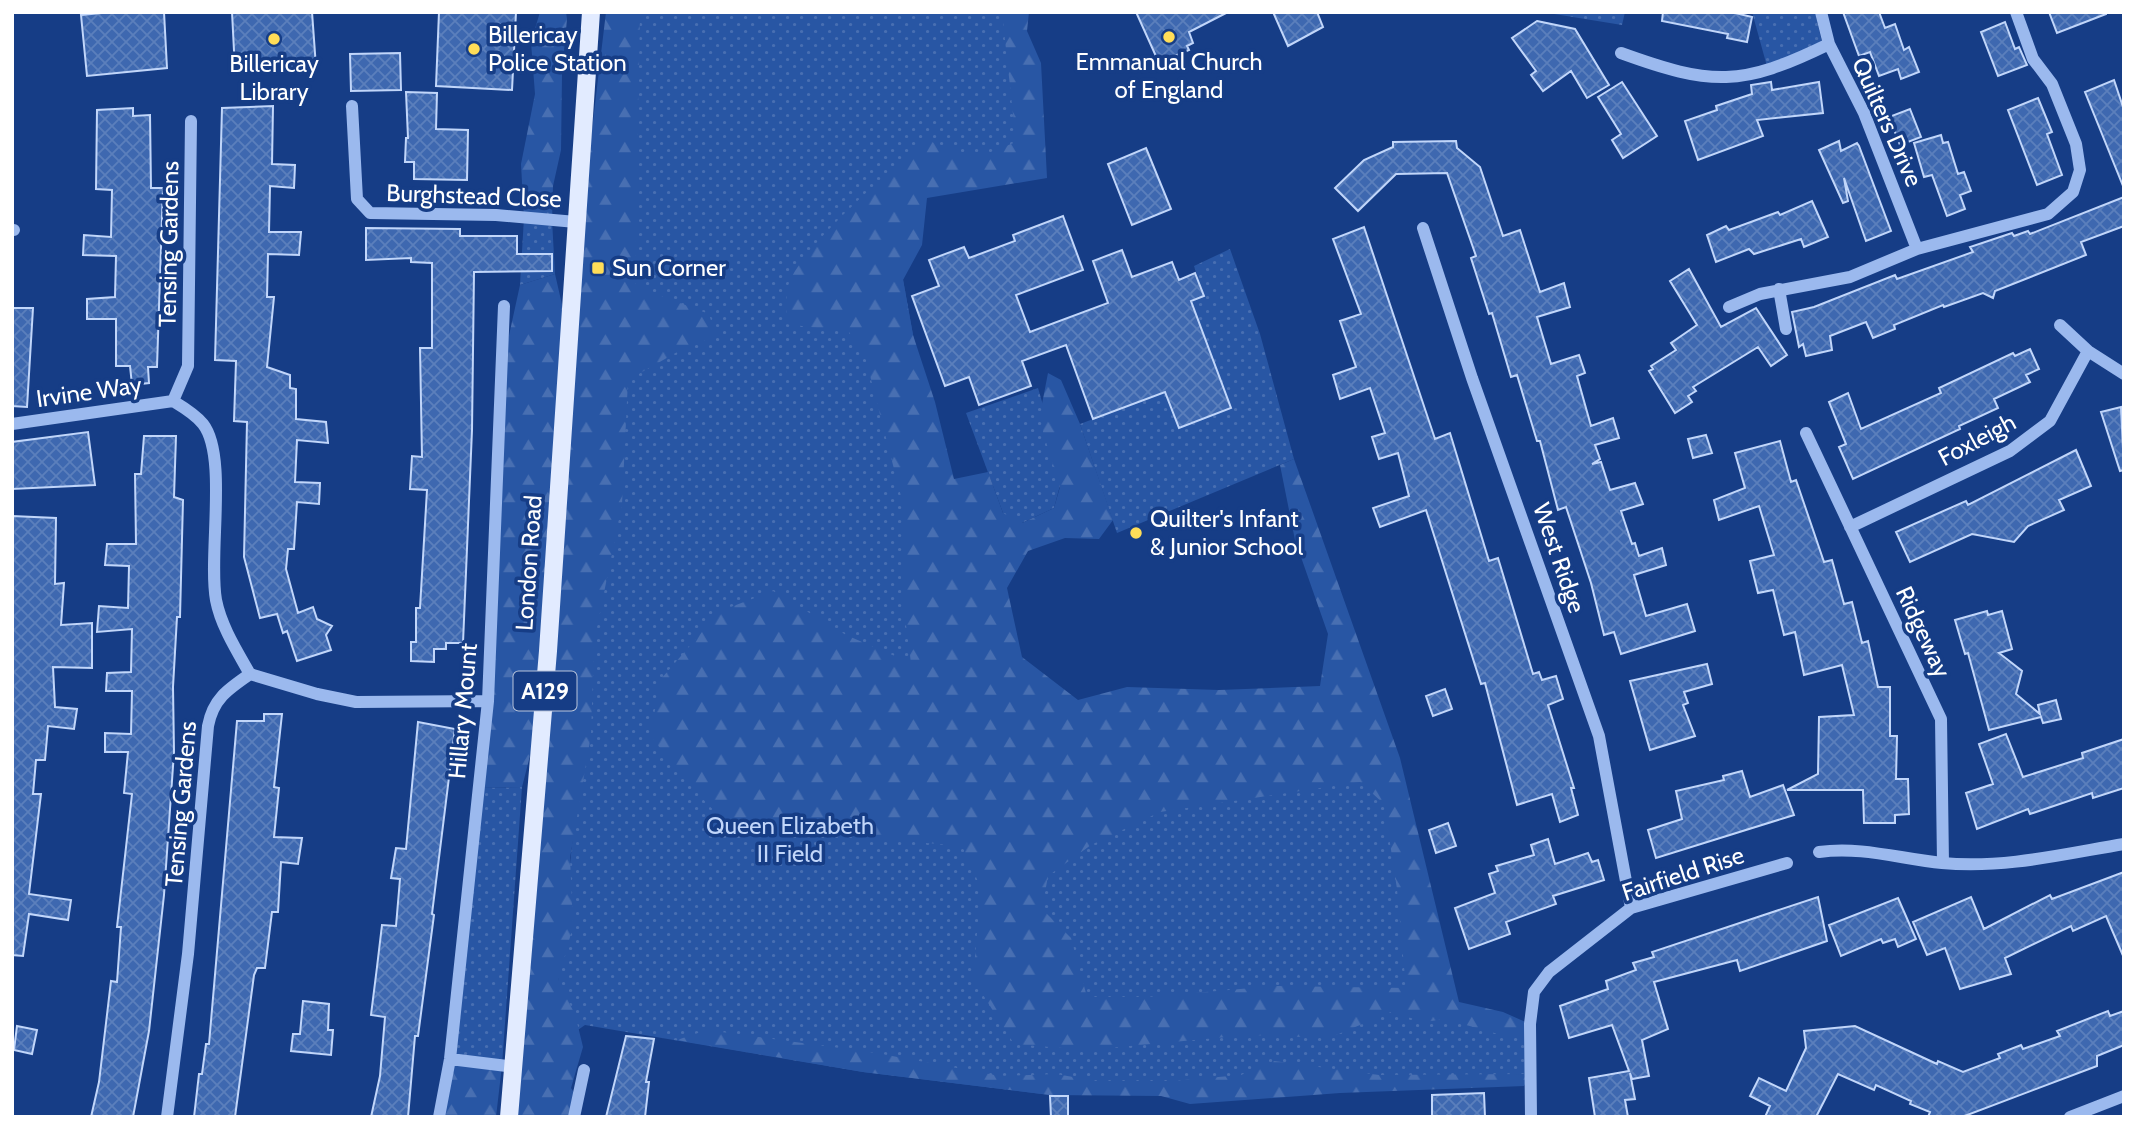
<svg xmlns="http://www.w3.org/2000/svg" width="2136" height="1129" viewBox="0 0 2136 1129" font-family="Cabin,sans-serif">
<defs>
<pattern id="grass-dots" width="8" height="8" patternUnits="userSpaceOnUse" patternTransform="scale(1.75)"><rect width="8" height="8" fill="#2856a4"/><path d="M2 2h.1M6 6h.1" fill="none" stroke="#486fb2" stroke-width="1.8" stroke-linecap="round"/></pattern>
<pattern id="forest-firs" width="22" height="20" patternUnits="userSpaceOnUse" patternTransform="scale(1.75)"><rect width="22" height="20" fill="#2856a4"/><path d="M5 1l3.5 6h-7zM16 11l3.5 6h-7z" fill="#486fb2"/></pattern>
<pattern id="building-cross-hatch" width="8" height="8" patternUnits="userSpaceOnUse" patternTransform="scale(1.75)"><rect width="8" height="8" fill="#3e68b0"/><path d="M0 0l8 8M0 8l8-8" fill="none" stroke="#5b7fbc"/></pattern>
</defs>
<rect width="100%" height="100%" fill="#163d86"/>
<path fill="url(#grass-dots)" d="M610 12H1010L1029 160 887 190 988 753 1374 715 1444 1009 1530 1024 1531 1074 1050 1095 863 1072 585 1025 546 1052 558 981 581 757Z
M1542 12H1625L1622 25Z
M1752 12H1815L1823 47 1768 70Z
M524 218 552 220 555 274 520 285Z
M1230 249 1260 334 1294 459 1117 533 1080 424 1165 392 1179 428 1231 408 1191 301 1204 296 1194 266Z
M1038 388 1063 474 1054 508 1009 529 966 413Z
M522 787 502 1065 450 1059 478 788Z"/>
<path fill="url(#forest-firs)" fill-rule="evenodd" d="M540 12H566L567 19 562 75 561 150 553 186 552 220 524 218 521 164 535 94 531 42Z
M606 12H640L635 286 709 314 716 337 686 347 628 380 622 504 594 642 591 735 570 858 573 926 558 981 575 1014 583 1047 571 1088 578 1099 574 1117H509L543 705 522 787 478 788 508 340 520 285 555 274 568 331Z
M1002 12H1029L1027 31 1041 63 1047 178 927 198 922 245 903 280 913 335 935 402 954 479 988 472 1003 513 1022 523 1054 508 1060 487 1043 432 1042 404 1048 373 1061 380 1080 424 1113 520 1099 539 1065 538 1028 551 1007 588 1022 657 1078 700 1127 687 1219 690 1320 686 1328 634 1295 540 1280 465 1294 459 1400 758 1459 1002 1503 1012 1530 1024 1529 1037 1512 1038 1445 1019 1424 1022 1391 1012 1329 1038 1248 1035 1087 1050 1014 1044 973 979 981 888 962 846 794 832 764 855 708 805 650 736 661 679 720 611 773 591 846 635 911 663 901 587 903 504 866 360 849 332 786 324C787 312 785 297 788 286 799 248 895 166 927 140L976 158 1016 142ZM1360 782 1384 804 1397 889 1406 988 1276 986 1148 997H1087L1071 938 1042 909 1048 876 1091 845 1160 812Z
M707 1030 876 1053 1000 1076 1056 1074 1096 1081H1173L1241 1075 1274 1061 1379 1075 1531 1074 1524 1086 1340 1093 1190 1104 1161 1096 1050 1095 863 1072 677 1040Z
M450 1059 502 1065 496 1117H439Z"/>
<path fill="url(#building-cross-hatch)" stroke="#c1d6fa" stroke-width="2" d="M112 12H164L167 68 87 76 81 15Z
M232 12H312L316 67 235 70Z
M439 12H516L512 90 436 86Z
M1136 12H1228L1189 32 1193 43 1187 46 1189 50 1159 63Z
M1273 12H1317L1323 27 1288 46Z
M1663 12H1731L1752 17 1747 42 1727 38 1728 34 1662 21Z
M1843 12H1879L1885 28 1895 24 1904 50 1909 47 1919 72 1901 79 1898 69 1879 76 1870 52 1859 56Z
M2049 12H2106V14L2057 33Z
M1537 21 1575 29 1609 85 1587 98 1571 71 1543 91 1531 75 1536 71 1512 38Z
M2005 22 2015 49 2019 47 2027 65 1998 76 1981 32Z
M400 53 401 90 351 91 350 54Z
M2114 80 2124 110 2123 186 2085 92Z
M1622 82 1657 136 1623 158 1612 140 1621 134 1598 97Z
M1771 82 1772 90 1819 82 1823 113 1757 120 1763 136 1698 160 1685 121 1717 110 1716 106 1752 94 1751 85Z
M406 92 437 93 436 129 468 130 467 180 414 179V162H405L406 138H408Z
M2038 98 2052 132 2047 134 2062 175 2037 185 2008 110Z
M273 106 272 164 295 165 294 188 270 186 269 232H301L299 255 268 254 267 297H274L267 367 290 375V388L296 389V419L326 422 328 443 297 440 295 482 320 483 319 504 297 502 294 549H288L286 569 298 613 313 607 317 619 332 626 326 635 331 650 297 661 287 631 283 633 277 614 260 618 244 557 247 422 234 421 236 361 215 360 222 108Z
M133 108V116L150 115 151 188H163L157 367H148L149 383 132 385 130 366H116V319H87V299L115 297 116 256 83 255 84 235 111 237 112 190 96 189 97 110Z
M1910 109 1921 137 1900 145 1889 117Z
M1941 135 1943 143 1948 142 1958 174 1964 172 1971 191 1960 195 1965 209 1947 216 1932 175 1924 177 1914 143Z
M1456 141 1457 148 1480 167 1503 236 1520 230 1540 292 1564 283 1570 307 1537 317 1551 364 1579 355 1585 373 1577 376 1591 426 1613 418 1619 438 1595 445 1600 459 1592 464 1601 462 1610 490 1635 483 1643 504 1621 511 1632 544 1635 543 1639 556 1662 548 1666 565 1634 575 1646 616 1687 604 1695 631 1621 654 1614 632 1604 635 1591 583 1566 507 1558 510 1540 441H1537L1517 375 1511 377 1492 313 1489 314 1471 258 1476 256 1447 173 1396 174 1358 211 1335 188 1364 160 1393 147V142Z
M1839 141 1841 151 1857 143 1859 146 1891 231 1866 241 1844 178 1848 201 1843 203 1819 150Z
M1146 148 1171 209 1132 225 1108 164Z
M2124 197V226L2081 242 2086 255 1995 291 1993 298 1983 293 1944 307 1943 305 1894 325 1895 329 1873 338 1866 322 1830 336 1832 350 1806 356 1803 344 1799 347 1792 312 1814 307 1895 275 1897 279 1973 252 1970 247 2012 233 2014 236 2028 231 2030 234Z
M1812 201 1828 237 1804 247 1801 239 1754 254 1749 249 1716 262 1707 235 1726 226 1729 230 1778 212 1780 215Z
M1063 216 1083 270 1016 295 1030 332 1108 303 1093 261 1122 250 1132 277 1172 262 1179 280 1195 273 1204 296 1191 301 1231 408 1179 428 1165 392 1093 419 1066 345 1022 361 1031 386 979 405 969 377 945 386 912 296 939 286 929 260 964 247 969 258 1015 241 1013 235Z
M1364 227 1435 439 1450 433 1489 561 1498 558 1533 674 1539 672 1542 680 1556 676 1563 699 1548 705 1574 788H1571L1578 815 1560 822 1552 794 1517 805 1485 683 1481 684 1426 510 1380 527 1373 508 1409 496 1398 453 1379 459 1372 437 1385 433 1370 388 1340 399 1333 375 1356 367 1340 321 1361 314 1333 239Z
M366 228 460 229V236H517V254H552V271L474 272 472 430 463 643H446V649H434V662L411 661V642H416V608H420L427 490 410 489 412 456 422 457 420 348H432V263L411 262V258L366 260Z
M1689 269 1721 327 1756 308 1787 355 1771 366 1758 347 1693 387 1696 391 1688 396 1692 402 1675 413 1649 371 1653 369 1651 366 1676 350 1671 343 1697 325 1670 281Z
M13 308H33L27 407 12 406Z
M2030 349 2039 369 2026 375 2030 382 1994 399 1998 408 1959 426 1960 429 1853 479 1839 447 1846 444 1829 402 1848 393 1861 429 1941 393 1939 388 2013 353 2015 356Z
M2121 407 2124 470 2120 471 2101 412Z
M88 432 95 485 12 489V442Z
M1706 435 1712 453 1693 458 1688 439Z
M144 436H176L174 497 183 500 180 617H177L173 687 174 752 164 895 149 1031 133 1117H91L99 1082 111 981 117 982 121 927H117L132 794 124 793 128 752H105V733L131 734 132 691H106L107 673 131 672 132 629 97 632 99 606 128 608 129 566 105 565 107 544H136L135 474H141Z
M1780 441 1791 482 1796 480 1824 562 1832 560 1844 604 1852 602 1862 643 1868 641 1878 687H1890V736H1897L1896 779H1908L1909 814 1895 815V823H1864L1863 790H1787L1818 774 1819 717 1854 715 1842 665 1804 675 1795 632 1784 635 1773 590 1758 593 1750 561 1774 555 1759 506 1719 520 1714 500 1745 488 1735 453Z
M2076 450 2091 486 2059 500 2064 510 2028 526 2014 542 1972 534 1910 562 1896 532 1966 501 1968 505Z
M12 516 56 518 55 584 64 583 61 625 92 623V668L53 667 55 707 77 709 74 729 48 726 45 760H36L33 794H41L29 894 71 900 68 920 29 914 23 956 12 955Z
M1987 611 1988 615 2002 611 2012 649 1999 653 2022 671 2016 694 2040 714 2038 705 2056 700 2061 719 2043 723 2041 717 1989 730 1968 653 1965 654 1955 620Z
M1707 664 1712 684 1684 692 1688 703 1683 705 1695 736 1650 750 1630 681Z
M1445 689 1452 709 1433 716 1426 696Z
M264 714H282L274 787 279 788 274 837 302 838 298 864 281 862 278 912H272L265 968H257L254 975 235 1117H194L199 1074H202L206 1044H209L237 721H264Z
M418 722 455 729 432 914 434 915 418 1036H415L408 1117H371L380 1076 385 1017 371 1015 377 967 382 925 396 926 400 879 391 878 396 848 406 849Z
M2006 734 2023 777 2083 758 2082 753 2124 739V788L2093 798 2092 793 2030 814 2028 809 1977 829 1966 793 1993 784 1979 744Z
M1742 771 1750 797 1783 785 1794 815 1656 858 1648 830 1682 819 1676 791 1724 780 1723 776Z
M1448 823 1456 846 1436 853 1429 830Z
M1548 839 1555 864 1588 853 1592 862 1598 860 1604 880 1553 896 1556 904 1506 922 1510 934 1469 949 1455 908 1495 893 1489 874 1498 871 1496 866 1534 855 1531 845Z
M2124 872V958L2106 916 2073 931 2071 926 2005 958 2011 974 1960 989 1945 948 1927 955 1913 922 1971 897 1984 929 2050 895 2052 899Z
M1818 897 1827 941 1740 971 1737 960 1654 982 1668 1029 1642 1040 1649 1076 1632 1079 1630 1073 1635 1099 1625 1100 1628 1117H1595L1589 1078 1629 1071 1612 1025 1569 1038 1560 1006 1608 989 1606 981 1636 970 1633 963 1654 957 1652 952Z
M1898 898 1916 939 1898 947 1895 939 1883 943 1881 939 1841 956 1829 925Z
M303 1001 329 1004 328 1030H333L331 1055 291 1051 293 1034H300Z
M2108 1011 2110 1016 2124 1011V1045L2097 1056V1066L1962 1117H1928L1930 1112 1910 1104 1911 1101 1876 1085 1874 1090 1838 1074 1816 1117H1765L1770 1106 1750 1096 1759 1078 1786 1091 1806 1048 1804 1031 1855 1026 1937 1064 1938 1061 1963 1072 2000 1058 1998 1054 2021 1045 2023 1049 2060 1036 2057 1031Z
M17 1026 37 1030 32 1054 14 1050Z
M626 1036 654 1039 646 1082H649L645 1117H606Z
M1484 1093 1485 1117 1432 1116V1095Z
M1050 1096H1068V1117H1051Z"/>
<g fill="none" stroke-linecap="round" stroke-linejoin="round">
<path stroke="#9bb9ee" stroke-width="12" d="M1821 12 1829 44 1864 113 1917 249
M1621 53C1712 86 1741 87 1829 44
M352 106 357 199 370 213 496 215 576 222
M1423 228 1472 378 1599 736 1631 908
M12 230H14
M1779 289 1786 329
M1729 307 1760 294 1850 277 1917 249 2048 214 2073 192 2080 170 2076 144 2052 84 2033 59 2016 12
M2060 325 2088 351 2124 374
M12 424 173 401
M1806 433 1941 719 1943 863
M1850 527 2010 451 2050 421 2088 351
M250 674 317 694 356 702 488 701
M1819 852C1861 846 1901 859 1942 863 2003 869 2064 854 2124 844
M450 1059 515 1067
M167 1117 188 954 208 726C213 699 228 689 250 674 237 651 221 626 216 600 208 555 228 456 203 424 195 414 183 407 173 401L188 366 191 121
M439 1117 450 1059 488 701 504 306
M574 1117 584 1070
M1531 1117 1530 1024 1534 992 1549 972 1631 908 1787 863
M2070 1117 2124 1096"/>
<path stroke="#e2ebff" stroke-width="18" d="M509 1117 548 651 591 12"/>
</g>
<g fill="#ffdd58" stroke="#163d86" stroke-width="2.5">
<circle cx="1169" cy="37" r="7"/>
<circle cx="274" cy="39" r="7"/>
<circle cx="474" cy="49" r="7"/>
<rect x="591" y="261" width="14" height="14" rx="3.5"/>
<circle cx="1136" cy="533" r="7"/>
</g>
<g text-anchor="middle" stroke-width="7" stroke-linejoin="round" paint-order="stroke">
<rect fill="#163d86" stroke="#b9c5db" stroke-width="2" x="513.5" y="671.5" width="63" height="39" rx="5"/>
<g font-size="23" font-weight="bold" fill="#fff">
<text x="545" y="699">A129</text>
</g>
<g font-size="24" fill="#fff" stroke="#163d86" text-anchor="start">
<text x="488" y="43">Billericay<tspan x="488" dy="28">Police Station</tspan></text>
<text x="1169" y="70" text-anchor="middle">Emmanual Church<tspan x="1169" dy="28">of England</tspan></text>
<text x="274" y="72" text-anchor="middle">Billericay<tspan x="274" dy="28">Library</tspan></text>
<text x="612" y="276">Sun Corner</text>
<text x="1150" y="527">Quilter's Infant<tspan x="1150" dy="28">&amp; Junior School</tspan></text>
</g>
<g font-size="24" fill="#fff" stroke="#163d86">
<text transform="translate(1887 122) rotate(66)" y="8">Quilters Drive</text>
<text transform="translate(474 196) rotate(2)" y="8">Burghstead Close</text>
<text transform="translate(169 244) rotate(-89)" y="8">Tensing Gardens</text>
<text transform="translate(89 392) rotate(-8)" y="8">Irvine Way</text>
<text transform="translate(1977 440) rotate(-28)" y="8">Foxleigh</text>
<text transform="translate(1559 558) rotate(71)" y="8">West Ridge</text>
<text transform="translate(529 563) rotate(-86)" y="8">London Road</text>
<text transform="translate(1923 632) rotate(65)" y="8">Ridgeway</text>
<text transform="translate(463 711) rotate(-85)" y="8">Hillary Mount</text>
<text transform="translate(181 804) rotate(-85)" y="8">Tensing Gardens</text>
<text transform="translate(1683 874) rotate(-18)" y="8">Fairfield Rise</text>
</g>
<g font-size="24" fill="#c1d6fa" stroke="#163d86">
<text x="790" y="834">Queen Elizabeth<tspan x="790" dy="28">II Field</tspan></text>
</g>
</g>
<rect width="2136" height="1129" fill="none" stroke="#ffffff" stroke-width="28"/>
</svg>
